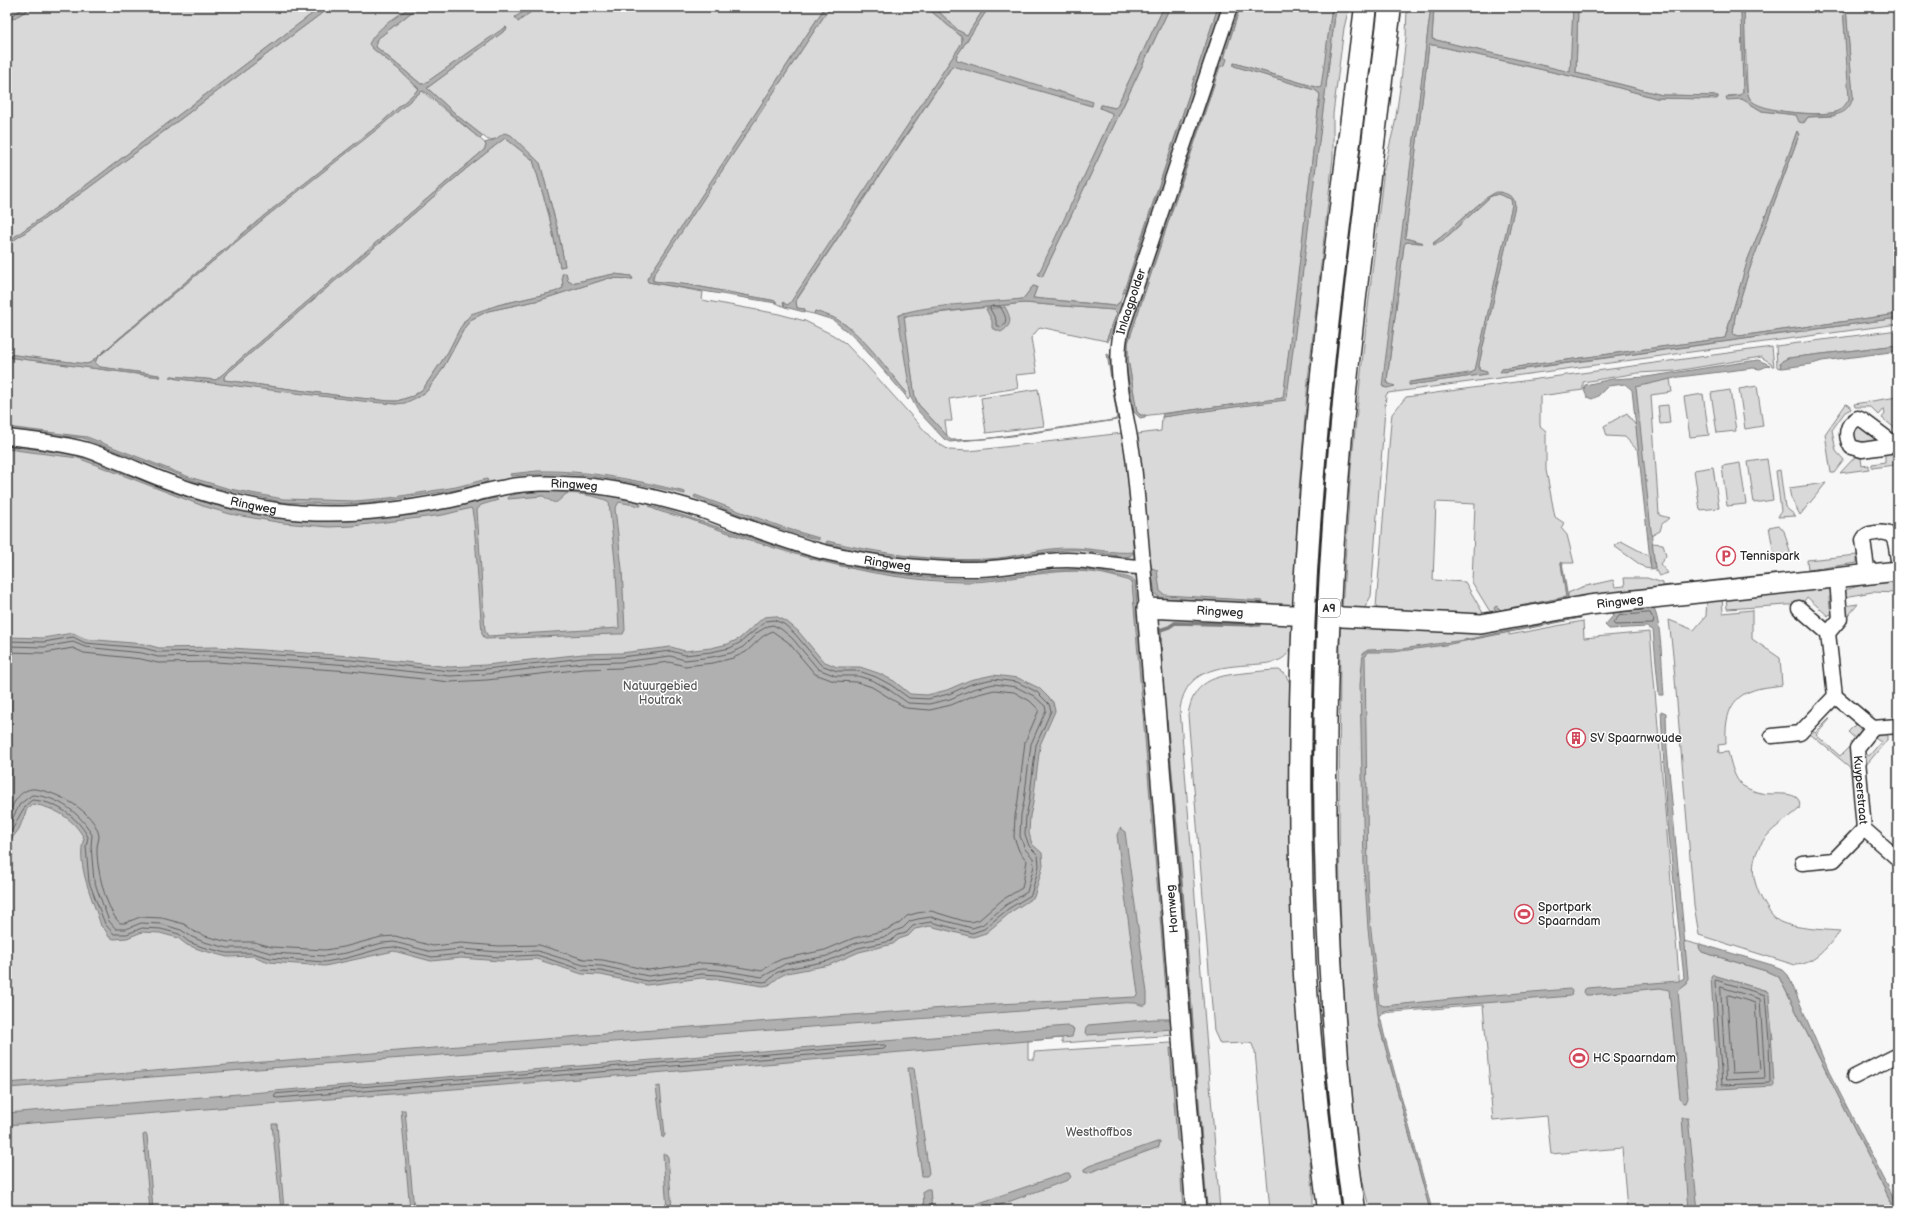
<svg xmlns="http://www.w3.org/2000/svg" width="1905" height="1217" viewBox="0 0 1905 1217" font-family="'Balsamiq Sans',sans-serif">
<rect width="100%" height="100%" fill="#f7f7f7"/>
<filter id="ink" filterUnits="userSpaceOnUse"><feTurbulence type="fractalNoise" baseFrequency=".025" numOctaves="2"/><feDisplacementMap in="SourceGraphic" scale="8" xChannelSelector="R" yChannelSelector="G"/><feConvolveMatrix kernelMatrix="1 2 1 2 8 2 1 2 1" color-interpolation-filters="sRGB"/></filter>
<g filter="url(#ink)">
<path fill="#d9d9d9" stroke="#828282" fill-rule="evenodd" d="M7 7H26L7 18Z
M33 7H321L64 202 7 242V22Z
M330 7H410L372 39V48L397 68 419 89 380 124 266 214 90 363 86 364 7 354V245L87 189Z
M418 7H531L517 17 518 22 537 7H825L671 243 647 279 648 282 703 292 702 300 779 314 805 321 833 335 845 343 866 365 933 440 949 450 969 451 1123 433 1128 476 1135 575 1140 581 1174 1035 1062 1043V1038L1028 1041V1059H1034V1052L1170 1043 1175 1044 1192 1210H7V357L160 377 159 375 100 367 95 363 97 358 267 216 422 91 485 143 486 146 484 150 216 380 171 376V378L396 404 420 396 427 391 442 370 465 327 472 319 488 311 540 300 609 278 633 279 631 276 614 274 571 283 568 281 566 273 562 275 563 288 555 292 498 305 465 320 448 352 423 389 413 396 397 401H390L349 397 224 380V376L467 168 505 138 533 160 549 215 560 267 565 266 558 231 540 163 507 133 496 139 488 140 460 118 427 88 507 29 506 27 424 84H421L376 47V40Z
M830 7H926L962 37V43L790 304 788 305 783 304 785 307 776 303V301L690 285 653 281 654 273Z
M934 7H985L967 35 959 31Z
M989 7H1164L1117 106 1115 108 1101 105 1100 108 1112 113V116L1039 275 1042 277 1170 7H1218L1120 302 1115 306 1033 298 1037 287 1033 286 1023 299 902 313 911 395 908 400 905 395 907 393 846 325 815 311 814 314 804 312V309L797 308 796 301 953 65 1092 106 1074 96 1034 85 956 60V57Z
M1240 7H1332L1322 87 1319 88 1234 63V66L1315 90 1320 94 1284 396 1280 399 1142 416 1137 412 1128 359V343L1220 67 1222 65Z
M1336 7H1349L1344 28 1333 114V157L1308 380 1299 490 1293 605 1156 601 1152 596 1137 436 1138 434 1161 431 1162 417 1286 399Z
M1407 7H1431L1383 387 1387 388 1389 384 1387 380 1404 245 1406 242 1423 243 1405 238 1429 45H1434L1605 84 1656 98 1717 99 1718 96 1662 95 1576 73 1578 7H1741L1743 92 1740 95 1728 96 1742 99 1762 111 1796 115 1804 123 1808 117H1811L1834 116 1853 100 1846 7H1898V314L1739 336 1733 334 1735 316 1750 268 1799 135 1797 131 1778 185 1748 259 1725 338 1502 369 1504 372 1898 318V324L1388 393 1386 395 1371 596 1364 609 1344 613 1348 607 1342 610 1351 468 1367 316 1384 168 1395 123 1401 81 1406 37ZM1500 192 1513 198 1515 205 1479 364V370L1486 372V374L1409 385V382L1475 372 1512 205 1511 199 1498 194 1491 196 1449 235 1433 243C1458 226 1473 203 1500 192Z
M1434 7H1573L1571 72 1564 71 1432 39Z
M1744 7H1843L1850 96C1848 103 1843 110 1836 112 1824 116 1767 112 1756 105 1749 100 1747 94 1747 86Z
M1024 303 1114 310 1117 313 1106 341 1040 327 1031 338 1037 373 1016 375 1018 388 949 399 952 421H945L947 436 919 405 915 397 903 317Z
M1898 330V345L1788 358 1780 363 1781 368 1777 367 1776 346Z
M1772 347 1774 366H1772L1771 363 1761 357 1675 371 1638 373 1583 382V390L1540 396V426L1546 431V470L1555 517 1564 523 1561 528 1567 535 1574 563H1561L1566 597 1505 609 1501 610 1496 606 1494 608 1497 612 1568 597V593L1582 587 1613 580 1615 587 1625 586 1624 578H1647L1663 583V586L1670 585 1671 589 1497 617 1489 610 1472 582 1475 504 1436 502 1433 580 1465 582 1483 613 1478 619 1381 613 1376 607 1391 422 1392 414 1406 397Z
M1670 379 1672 392 1651 395 1659 515 1669 518 1662 524 1660 531 1651 536 1635 390 1636 387 1640 385Z
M1757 386 1763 426 1745 429 1739 389Z
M1038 389 1044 426 986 433 981 398Z
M1730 390 1736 431 1717 433 1711 393Z
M1703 394 1709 435 1690 437 1684 397Z
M1897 397 1898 442 1891 436 1896 429 1882 418 1885 414 1884 408 1878 415 1870 407H1855L1854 404Z
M1846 404 1849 405 1851 409 1845 412 1832 430 1836 451 1844 460 1834 473H1831L1825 434Z
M1668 405 1670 423 1660 424 1658 406Z
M1627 413 1636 426 1639 452 1625 437 1607 436 1604 426Z
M1857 426H1862L1884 443 1857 447 1852 432Z
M1897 453 1894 465 1872 468V464L1885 462V454Z
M1855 457 1861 458 1862 466 1869 465V469L1840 473Z
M1767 459 1773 500 1754 503 1748 462Z
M1740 463 1746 504 1727 506 1722 466Z
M1713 467 1719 508 1700 510 1694 470Z
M1780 470 1785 507 1796 516 1778 517 1781 511 1776 471Z
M1826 483 1800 515 1791 498 1789 488Z
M1779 525 1784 531 1792 559 1775 560 1769 527Z
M1621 541 1649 556 1651 569 1645 568 1614 546Z
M1652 543 1663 544 1666 556 1660 564 1668 573 1659 576 1655 569Z
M1857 555V563L1808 570 1807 560Z
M1898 581V593L1872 592 1845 597V590L1862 585Z
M1826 586 1833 589 1834 595 1829 597 1830 608H1835L1834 617 1830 614 1828 616 1807 597 1802 604 1727 609 1726 595Z
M1722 596 1723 613 1752 610V639L1780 658 1782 685C1772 687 1760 687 1751 691 1727 699 1725 723 1726 744L1718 745 1719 753 1728 752C1731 763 1734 779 1743 786 1748 789 1755 792 1761 793 1772 796 1805 788 1799 809 1788 819 1775 826 1766 837 1748 859 1751 880 1764 903 1768 909 1771 916 1777 920 1787 928 1826 930 1840 931 1829 945 1815 965 1795 965L1699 935 1694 905 1673 655 1669 620 1694 630 1706 616 1707 598Z
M1858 604 1844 621V606Z
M1156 616 1292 623C1291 631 1293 646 1288 653 1282 662 1270 663 1260 664 1226 667 1186 665 1180 709L1220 1210H1201Z
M1340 621 1509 625V635L1583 621 1584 638 1650 632 1680 988 1687 984 1684 941 1699 945 1702 952 1766 971 1779 977 1895 1210H1627L1622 1148 1551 1154 1547 1116 1493 1121 1483 1005 1381 1013 1379 1024 1430 1210H1370C1356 1165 1354 1117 1350 1070 1335 921 1340 771 1340 621ZM1713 975 1767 991 1773 1039Z
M1279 670 1285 674 1290 683 1288 799 1293 952 1300 1063 1313 1192V1210H1270L1255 1052 1252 1044 1249 1043 1220 1044 1214 1031 1188 715C1193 681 1214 676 1244 673 1256 672 1267 670 1279 670Z
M1829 719H1830L1816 735 1840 756 1849 747 1853 750 1852 769 1809 733 1811 730 1815 733Z
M1856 724C1862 730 1863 734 1859 742L1848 732Z
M1887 733V740L1862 770 1863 751 1869 756 1881 742 1873 737 1878 734Z"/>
<path fill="#b0b0b0" stroke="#7b7b7b" d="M26 7H33L7 22V18Z
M321 7H330L87 189 7 245V242L64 202Z
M410 7H418L376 40V47L421 84H424L501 30 506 27 507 29 427 88 460 118 483 136 480 139 427 93 423 91 420 92 380 127 267 216 97 358 95 363 100 367 159 375 160 377 7 357V354L86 364 90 363 266 214 380 124 419 89 397 68 372 48 369 44C376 28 397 17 410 7Z
M531 7H537L518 22 515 17Z
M825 7H830L652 277 653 281 690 285 776 301V303L648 282 647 279Z
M926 7H934L959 31 967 35 985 7H989L956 57 957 60 1093 102 1092 106 952 66 798 297 796 301 797 308 805 309 804 312 785 307 783 302 787 305 790 303 962 43V37Z
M1164 7H1170L1042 277 1038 275 1112 116V113L1100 108 1101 105 1115 108 1117 106Z
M1218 7H1222L1127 295 1124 293Z
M1237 7H1240L1225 54 1224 57 1227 59 1225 65 1219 67 1128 343V359L1137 412 1140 415H1146L1145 417 1140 418 1134 412 1125 359V344Z
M1332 7H1336L1287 397 1286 400 1162 417 1163 414 1283 398 1320 94 1315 90 1234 66V63L1319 88 1321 87Z
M1431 7H1434L1432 39 1570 72 1573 7H1578L1576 73 1662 95 1718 96V98L1704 99 1656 98 1605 84 1434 45H1429L1405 238 1423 243 1406 242 1404 245 1387 380V383L1395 386 1387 388 1382 386Z
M1741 7H1744C1745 25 1742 87 1750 99 1758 112 1822 117 1836 112 1842 110 1846 104 1849 99L1843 7H1846L1853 96C1849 121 1825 114 1808 117L1803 123 1799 122 1796 115 1762 111 1742 99 1727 100 1726 97 1740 95 1743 92Z
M1797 131 1799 135 1750 268 1735 316 1733 334 1739 336 1898 314V318L1500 372 1502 369 1725 338 1748 259 1778 185Z
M504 133 511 135 540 163 558 231 565 266 560 267 549 215 533 160 505 138 467 168 224 376V380L349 397 390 401H397L413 396 423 389 448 352 460 328 471 314 498 305 555 292 563 288 562 274 566 273 568 281 572 283 614 274 631 276 633 279 609 278 540 300 488 311 472 319 465 327 442 370 427 391 420 396 405 403 396 404 370 402 171 378V376L216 380 484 150 486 146 485 143 496 139Z
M1496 192C1504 192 1514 195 1515 205L1479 364V370L1487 372V374L1409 385 1411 382 1470 374 1475 370 1512 205 1511 199 1498 194 1491 196 1443 240 1434 245 1433 244 1486 198Z
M1033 286 1037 287 1033 298 1115 306 1120 302 1123 304 1108 342 1106 341 1117 313 1114 310 1024 303 904 316 915 397 917 403 951 440 985 439 1113 420 1116 419 1117 416 1107 354 1109 355 1119 418 1117 420 1012 436 950 442 944 439 918 411 911 398 898 316C910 306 1002 301 1023 299Z
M1005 307C1011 318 1013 325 1001 332L992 328V321L986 309Z
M815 311C823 314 832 316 838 320 865 336 887 370 907 393L905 395 856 339 833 320 814 314Z
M1898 345V351L1822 361 1812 364 1783 368 1780 367 1782 361 1788 358Z
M1758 360 1770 365 1760 369 1753 368 1679 377 1636 387 1655 568 1651 569 1632 390 1625 384 1608 386 1598 396 1592 399 1587 397 1584 390 1585 385 1612 379 1646 377Z
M7 427 87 437 189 477 230 489 283 499 355 501 389 498 456 487 487 479 488 481 474 487 371 503 333 504 282 502 205 485 83 438 7 430Z
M7 446 75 454 161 488 207 503 254 514 297 520 348 521 374 519 427 512 496 498 498 500 481 505 477 510 485 631 488 636 619 628 616 572 609 502C603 497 574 492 566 494 554 505 557 505 543 496L508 499 509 496C552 483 597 493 639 502L641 506H639L619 502 615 509 622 569 625 630 623 634H617L485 639 482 634 474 522 472 510 471 508 443 515 353 526 329 527 283 523 230 514 203 506 78 458 7 449Z
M537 471C588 470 636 480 685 492V494C624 480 573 469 511 476L510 474Z
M695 495 785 528 819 538V540C776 529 735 513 694 497Z
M649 506 669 511C716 526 763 543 810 557 856 570 915 578 962 579 1015 581 1062 560 1115 575 1121 576 1130 577 1135 581L1169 1002 1167 1001 1132 583C1127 579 1119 578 1112 576 1062 562 1013 583 962 582 867 580 778 551 689 519 680 516 655 512 649 506Z
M827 541C879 553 934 562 987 559 1015 558 1043 547 1071 548 1092 548 1114 554 1134 552L1130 556 1124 557C1105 554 1086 549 1067 550 1039 551 1013 560 985 562 933 565 877 556 826 543Z
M1562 562 1568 599 1497 612 1494 608 1496 606 1501 610 1505 609 1566 597 1561 563Z
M1152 568 1157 570 1160 591 1165 595 1263 601 1264 604 1160 598 1155 594 1151 569Z
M1654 609C1662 624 1662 676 1664 695H1659L1653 630 1647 627 1609 629 1605 625 1613 616 1611 612 1615 614 1617 612Z
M775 616 786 621 798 631 823 661 837 667H860L878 673 894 681 910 694 927 695 947 690 970 680 993 675 1018 678 1039 688 1053 702 1055 711 1040 745 1033 803 1030 816 1029 833 1032 844 1042 853 1043 866 1034 897 1011 912 986 933 973 937 930 926 915 929 908 936 899 939 893 944 859 952 829 965 787 973 779 977 769 985 763 986 718 979 702 978 647 985 601 975 582 974 536 959 500 961 461 958 431 961 394 951 325 966 269 962 252 956 227 957 201 950 187 945 178 938 160 933 142 932 127 938 114 939 109 937 106 931 101 926C94 901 75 865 84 838 73 818 55 808 33 804L27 809 19 829 7 845V637L43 638 73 633 86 639 144 644 159 648 217 647 351 656 450 667 486 665 583 654 621 653 671 647 685 651 711 648 728 644 739 639 764 617Z
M1579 617 1581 618 1445 645 1393 652H1367L1365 656 1368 876 1370 921 1379 1004 1384 1006 1482 996 1570 989 1572 991 1571 996 1384 1011 1380 1016 1384 1034 1432 1210H1430L1379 1024 1368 929 1364 865 1360 685 1363 653 1368 650 1401 649 1464 640Z
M1661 711 1666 713 1667 748 1688 978 1687 984 1678 991 1688 1098 1686 1103H1683L1680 1098 1669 990 1660 988 1590 995H1586L1584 992 1585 989 1587 988 1679 981 1684 978 1666 806Z
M1120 828 1125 832 1147 993V1004C1142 1007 1140 1004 1135 1003 1124 1002 1112 1004 1101 1005L7 1088V1083L703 1026 999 1004 1135 997 1138 994 1117 835Z
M1700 944 1772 965 1782 969 1788 975 1829 1072 1898 1206V1210H1895L1779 977 1766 971 1702 952 1699 948Z
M1713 975 1767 991 1769 994 1774 1086 1718 1089 1711 977Z
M1154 1019H1170L1173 1022V1029L1087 1035 1085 1033 1086 1027 1088 1025Z
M1067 1026 1074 1029 1072 1037 777 1063 7 1125V1113Z
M1170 1048 1173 1049 1182 1138 1181 1142H1179L1177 1140Z
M908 1068H914L929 1173 927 1176H922Z
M660 1086 665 1135 663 1138 656 1087Z
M401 1110H405L414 1210H410Z
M1682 1118H1688L1698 1210H1689Z
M272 1124H277L284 1210H281Z
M145 1134 147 1135 153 1210H150L143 1135Z
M1157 1142H1160L1159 1147 1088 1173 1084 1172V1169L1089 1166Z
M663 1154H666L668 1157 672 1210H667Z
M1180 1162H1184L1188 1210H1183Z
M1066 1173H1069L1071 1177 1068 1180 986 1210H959Z
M927 1189H930L932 1210H924L923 1191Z"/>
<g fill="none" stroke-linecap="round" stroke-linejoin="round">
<path stroke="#606060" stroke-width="1" d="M992 306H1000C1004 314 1010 321 1001 327L996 325V320L990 309Z
M1650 613 1654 620 1653 624 1615 625 1613 623 1619 616Z
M7 641 44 642 73 637 85 643 143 648 159 652 217 651 351 660 450 671 486 669 583 658 621 657 671 651 685 655 711 652 730 648 741 642 766 621 774 620 784 624 795 634 821 665 837 671H859L876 677 891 685 909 698 928 699 949 694 971 684 993 679 1017 682 1037 692 1049 704 1051 711 1036 745 1029 802 1026 816 1025 834 1029 846 1038 855 1039 866 1031 895 1008 909 984 929 972 933 931 922 919 924 913 926 906 933 897 935 891 941 858 948 828 961 786 969 776 973 768 981 763 982 718 975 702 974 647 981 601 971 582 970 537 955 499 957 461 954 432 957 394 947 383 948 347 958 325 962 270 958 252 953H227L202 947 189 942 179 934 161 929 142 928 127 934H114L105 924 89 882 86 846 88 837C78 817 55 801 32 800 21 807 16 826 7 838
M7 646 44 647 73 642 85 647 142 653 158 657 217 656 350 665 450 676 486 674 583 663 621 662 670 656 685 660 712 657 731 653 743 647 758 632 768 626 773 625 781 629 792 638 818 669 836 676H858L874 681 888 689 908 703 929 704 950 699 973 689 994 684 1016 687 1034 696 1045 706 1046 710 1031 744 1024 801 1021 815 1020 836 1025 849 1033 858 1034 866 1027 892 1006 905 982 925 972 928 931 917 918 919 910 921 903 928 895 931 888 936 856 943 827 956 785 964 762 977 719 970 702 969 648 976 602 966 583 965 538 951 499 952 461 949 432 952 394 942 382 943 346 953 325 956 271 953 253 948H228L204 942 192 937 181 930 161 924 141 923 126 929H116L109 921 94 881 91 846 92 835C81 813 57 796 32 795L20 804 7 829
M7 652 44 653 73 648 84 653 141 659 158 663 216 662 350 671 450 682 487 680 584 669 622 668 669 662 685 666 713 663 733 658 746 652 762 637 772 631 788 642 815 674 834 681 857 682 872 687 906 708 930 710 951 705 975 695 994 690 1014 692 1030 701 1039 710 1025 742 1018 800 1015 816 1014 837 1019 851 1027 861 1022 888 1002 900 979 920 971 922 964 921 931 911 917 913 907 916 900 923 886 930 854 938 825 950 782 959 771 964 762 971 720 964 702 963 648 970 603 960 584 959 539 945 499 946 461 943 433 946 395 936 381 937 344 947 325 950 272 947 254 942H228L205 936 195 932 184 924 162 918 140 917 125 923H120C106 911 96 866 97 848 97 844 99 840 99 836 95 811 57 792 35 789 19 788 12 806 7 818
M1716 980 1765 995 1769 1040 1770 1083 1722 1085 1715 982Z
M1721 987 1760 999 1765 1078 1726 1080Z
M1729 995 1755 1003 1760 1070 1758 1072 1732 1073 1727 997Z
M884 1045 886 1046 884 1049 277 1098 274 1097 276 1094Z"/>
<path stroke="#7b7b7b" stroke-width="3.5" d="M1161 667 1160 630 1169 627 1175 623 1259 625
M1166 721 1182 894 1206 1210"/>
<defs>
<g id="street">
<path d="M1858 418 1864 421 1896 445 1862 450 1851 447C1845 436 1845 425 1858 418Z"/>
<path id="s1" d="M7 437C34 440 61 443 87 450 115 459 142 472 169 482 204 495 240 504 276 510 332 518 390 512 445 501 464 498 482 491 501 488 528 482 555 483 583 485 621 488 660 498 697 509 739 523 781 541 824 552 873 563 925 570 975 569 1006 569 1036 560 1067 560 1093 560 1117 567 1143 567"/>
<path d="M1868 575 1863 540C1866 534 1869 534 1876 533 1897 530 1895 543 1898 560"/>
<path id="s2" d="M1147 608C1142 558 1139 507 1133 457 1128 417 1111 366 1122 328L1230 7"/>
<path id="s3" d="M1799 608 1828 633 1835 696 1873 728 1857 748 1864 829 1898 859"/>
<path d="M1828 633 1840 619 1837 578"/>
<path d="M1873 728 1898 726"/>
<path d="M1772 736 1800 733 1835 696"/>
<path d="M1802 863 1834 860 1864 829"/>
<path d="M1854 1077 1898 1055"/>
</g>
<g id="secondary">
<path id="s4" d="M1342 617 1481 624 1589 605 1898 571"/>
<path id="s5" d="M1196 1210 1147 608 1292 615"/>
</g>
<path id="highway" d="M1329 1210C1319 1132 1310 1053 1305 975 1299 862 1299 748 1303 635 1311 425 1340 215 1366 7
M1354 1210C1329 1028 1321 843 1327 659 1334 441 1363 224 1390 7"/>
</defs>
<use href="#street" stroke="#2b2b2b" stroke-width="17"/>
<use href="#secondary" stroke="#2b2b2b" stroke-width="22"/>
<use href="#highway" stroke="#2b2b2b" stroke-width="25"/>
<use href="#street" stroke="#fff" stroke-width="14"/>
<use href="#secondary" stroke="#fff" stroke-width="19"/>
<use href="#highway" stroke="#fff" stroke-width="22"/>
</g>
</g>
<defs>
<symbol id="parking-ring" viewBox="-11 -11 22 22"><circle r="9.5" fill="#fff" stroke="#d1495b" stroke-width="1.5"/><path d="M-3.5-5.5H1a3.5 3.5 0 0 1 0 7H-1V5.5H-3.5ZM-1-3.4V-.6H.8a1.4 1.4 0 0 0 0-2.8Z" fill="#d1495b"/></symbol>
<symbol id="building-ring" viewBox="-11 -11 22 22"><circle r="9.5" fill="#fff" stroke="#d1495b" stroke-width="1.5"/><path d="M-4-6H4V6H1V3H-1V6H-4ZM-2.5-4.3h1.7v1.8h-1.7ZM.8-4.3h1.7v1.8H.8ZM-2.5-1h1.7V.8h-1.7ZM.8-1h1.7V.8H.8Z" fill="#d1495b"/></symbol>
<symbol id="stadium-ring" viewBox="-11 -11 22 22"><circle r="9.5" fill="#fff" stroke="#d1495b" stroke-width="1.5"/><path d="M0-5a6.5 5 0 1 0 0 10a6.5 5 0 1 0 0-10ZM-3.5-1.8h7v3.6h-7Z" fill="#d1495b"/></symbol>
</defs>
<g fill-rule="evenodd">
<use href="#parking-ring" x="1715" y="545" width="22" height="22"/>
<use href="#building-ring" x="1565" y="727" width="22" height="22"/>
<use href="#stadium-ring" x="1513" y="903" width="22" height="22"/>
<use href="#stadium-ring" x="1568" y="1047" width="22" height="22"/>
</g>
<g text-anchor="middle" stroke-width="3" stroke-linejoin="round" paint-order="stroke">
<rect fill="#fff" stroke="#6b6b6b" stroke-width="1" x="1318" y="599" width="22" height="18" rx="3"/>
<g font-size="11" font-weight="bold" fill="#2b2b2b">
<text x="1329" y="612">A9</text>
</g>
<g font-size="12" fill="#2b2b2b" stroke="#fff">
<text dy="4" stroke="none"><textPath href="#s2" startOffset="310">Inlaagpolder</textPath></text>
<text dy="4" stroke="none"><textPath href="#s1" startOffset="581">Ringweg</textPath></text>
<text dy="4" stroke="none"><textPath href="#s1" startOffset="257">Ringweg</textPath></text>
<text dy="4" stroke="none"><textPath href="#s1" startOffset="905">Ringweg</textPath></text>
<text dy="4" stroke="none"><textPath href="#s4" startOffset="280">Ringweg</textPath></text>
<text dy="4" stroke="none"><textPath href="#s5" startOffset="677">Ringweg</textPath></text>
<text dy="4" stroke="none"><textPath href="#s3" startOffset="219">Kuyperstraat</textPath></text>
<text transform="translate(1172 909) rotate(-95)" y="4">Hornweg</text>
</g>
<g font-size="12" fill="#2b2b2b" stroke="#fff" text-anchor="start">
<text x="1740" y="560">Tennispark</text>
<text x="1590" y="742">SV Spaarnwoude</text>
<text x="1538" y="911">Sportpark<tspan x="1538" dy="14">Spaarndam</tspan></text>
<text x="1593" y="1062">HC Spaarndam</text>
</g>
<g font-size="12" fill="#565656" stroke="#fff">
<text x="660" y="690">Natuurgebied<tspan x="660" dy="14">Houtrak</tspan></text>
<text x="1099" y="1136">Westhoffbos</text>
</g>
</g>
<rect width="1905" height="1217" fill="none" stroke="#fff" stroke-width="24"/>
<rect x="12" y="12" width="1881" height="1193" fill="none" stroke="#2b2b2b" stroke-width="1.5" filter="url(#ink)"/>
</svg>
